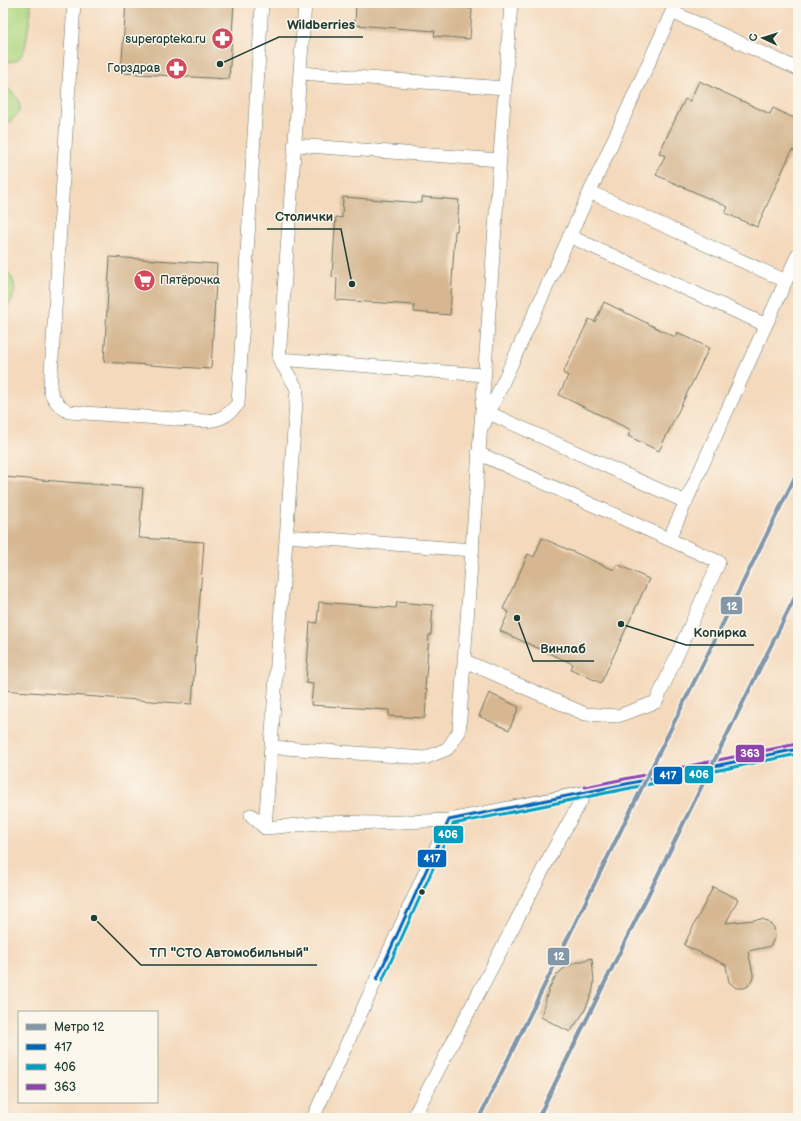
<svg xmlns="http://www.w3.org/2000/svg" width="801" height="1121" viewBox="0 0 801 1121" font-family="'Balsamiq Sans',sans-serif">
<rect width="100%" height="100%" fill="#fbf7ec"/>
<filter id="ink" filterUnits="userSpaceOnUse"><feTurbulence type="fractalNoise" baseFrequency=".025" numOctaves="2"/><feDisplacementMap in="SourceGraphic" scale="8" xChannelSelector="R" yChannelSelector="G"/><feConvolveMatrix kernelMatrix="1 2 1 2 8 2 1 2 1" color-interpolation-filters="sRGB"/></filter>
<filter id="wash" filterUnits="userSpaceOnUse"><feTurbulence type="fractalNoise" baseFrequency=".012" numOctaves="4" result="noise"/><feDisplacementMap in="SourceGraphic" scale="16" xChannelSelector="R" yChannelSelector="G"/><feGaussianBlur stdDeviation="0.9" result="paint"/><feColorMatrix in="noise" values="0 0 0 0 0 0 0 0 0 0 0 0 0 0 0 0 0 1.4 0 .05"/><feComposite in="paint" operator="in"/></filter>
<g filter="url(#wash)">
<rect width="100%" height="100%" fill="#f4d9bc"/>
<path fill="#afd782" stroke="#678a5b" d="M3 3H30L31 8C31 16 29 23 28 30 26 44 24 68 3 60Z
M3 84C23 101 28 111 3 126Z
M3 267C19 282 18 296 3 312Z"/>
<g id="blocks">
<path fill="#d6b792" d="M126 3H234L229 79 121 73Z
M356 3H470L469 9H472L470 39 434 36 435 31 355 25Z
M699 81 770 114 773 108 798 120V153L792 150 757 227 725 213 728 207 656 175 665 156 659 153 685 99 690 101Z
M343 197 422 203V197L459 200 457 231H455L450 315 414 312V305L336 300 337 278 332 277 335 228 336 217 342 218Z
M110 257 217 264 211 369 104 362Z
M604 302 675 337 677 332 709 348 659 451 628 436 631 430 559 395 568 376 563 373 574 350 589 319 595 322Z
M3 477 143 488 139 538 204 542 192 704 3 690Z
M542 538 614 570 617 564 649 579 601 683 571 669 573 664 500 631 509 612 503 609 528 554 534 557Z
M319 602 396 608 397 602 433 605 431 635H429L425 689H427L425 718 389 716V710L311 705 313 684 306 683 310 622 317 623Z
M489 693 519 707 509 730 479 716Z
M713 887 738 899 726 923 762 919 767 921 774 927 775 937 771 945 767 947 748 951 753 974V978L748 986 745 988H736L729 982 726 965 684 945Z
M592 958 594 983 592 993 584 1012 570 1032 541 1017 548 991 555 977 563 969 572 964Z"/>
</g>
</g>
<g filter="url(#ink)">
<use href="#blocks" fill-opacity="0" stroke="#6a7464" stroke-width="1"/>
<g fill="none" stroke-linecap="round" stroke-linejoin="round">
<defs>
<path id="lane" d="M74 3 50 390C54 401 59 406 69 412L205 421C221 420 227 416 238 404L262 3
M672 12 798 69
M300 73 505 88
M294 145 500 160
M590 192 786 281
M569 236 766 325
M279 359 484 375
M489 413 686 502
M484 424 676 3
M286 536 473 550
M669 539 798 254
M465 661 585 714 618 716 656 702 719 562 478 453
M271 747 425 758 447 749 459 732 511 3
M251 815 265 828 331 822 378 823 449 820 798 749
M265 828 297 389 279 359 305 3
M313 1118 449 820
M413 1118 523 908 551 854 586 792"/>
</defs>
<use href="#lane" stroke="#6a7464" stroke-width="14"/>
<use href="#lane" stroke="#fff" stroke-width="13"/>
<defs>
<path id="bus-1" d="M377 979 449 820 798 749"/>
<path id="bus-2" d="M382 981 453 824 798 754"/>
<path id="bus-3" d="M585 787 797 744"/>
</defs>
<use href="#bus-1" stroke="#fbf7ec" stroke-width="6"/>
<use href="#bus-2" stroke="#fbf7ec" stroke-width="6"/>
<use href="#bus-3" stroke="#fbf7ec" stroke-width="6"/>
<use href="#bus-1" stroke="#0065bd" stroke-width="3"/>
<use href="#bus-2" stroke="#039ebf" stroke-width="3"/>
<use href="#bus-3" stroke="#8e44ad" stroke-width="3"/>
<defs>
<path id="metro-1" d="M479 1118 798 471
M538 1118 798 591"/>
</defs>
<use href="#metro-1" stroke="#fbf7ec" stroke-width="7"/>
<use href="#metro-1" stroke="#8497a9" stroke-width="4"/>
</g>
</g>
<defs>
<symbol id="pharmacy-disc" viewBox="-11 -11 22 22"><circle r="9.5" fill="#d1495b" stroke="#fbf7ec"/><path d="M-2-6h4v4h4v4h-4v4h-4v-4h-4v-4h4Z" fill="#fff"/></symbol>
<symbol id="supermarket-disc" viewBox="-11 -11 22 22"><circle r="9.5" fill="#d1495b" stroke="#fbf7ec"/><path d="M-6-5.5h2.5l.6 2H6L4.5 2H-2.5L-4.4-4H-6ZM-1.5 3.2a1.3 1.3 0 1 0 .1 0ZM3 3.2a1.3 1.3 0 1 0 .1 0Z" fill="#fff"/></symbol>
</defs>
<g fill-rule="evenodd">
<use href="#pharmacy-disc" x="210" y="26" width="25" height="25"/>
<use href="#pharmacy-disc" x="164" y="56" width="25" height="25"/>
<use href="#supermarket-disc" x="132" y="268" width="25" height="25"/>
</g>
<circle fill="#1f3d34" stroke="#fbf7ec" stroke-width="1.5" cx="422" cy="892" r="3.5"/>
<g text-anchor="middle" stroke-width="3" stroke-linejoin="round" paint-order="stroke">
<g font-size="12" fill="#1f3d34" stroke="#fbf7ec" text-anchor="end">
<text x="206" y="43">superapteka.ru</text>
<text x="160" y="72">Горздрав</text>
<text x="160" y="284" text-anchor="start">Пятёрочка</text>
</g>
</g>
<path fill="none" stroke="#1f3d34" stroke-width="1.5" d="M220 64L279 37H363M352 284L341 229H267M621 624L686 645H754M517 618L533 661H594M94 918L141 965H317"/>
<g fill="#1f3d34" stroke="#fbf7ec" stroke-width="1.5">
<circle cx="220" cy="64" r="4"/>
<circle cx="352" cy="284" r="4"/>
<circle cx="621" cy="624" r="4"/>
<circle cx="517" cy="618" r="4"/>
<circle cx="94" cy="918" r="4"/>
</g>
<g font-size="13" text-anchor="middle" font-weight="bold" fill="#1f3d34" stroke="#fbf7ec" stroke-width="3" stroke-linejoin="round" paint-order="stroke">
<text x="321" y="29">Wildberries</text>
<text x="304" y="221">Столички</text>
<text x="720" y="637">Копирка</text>
<text x="563" y="653">Винлаб</text>
<text x="229" y="957">ТП "СТО Автомобильный"</text>
</g>
<g stroke="#fbf7ec" stroke-width="1.5">
<rect x="720" y="596" width="23" height="19" rx="4" fill="#8497a9"/>
<rect x="735" y="744" width="30" height="19" rx="4" fill="#8e44ad"/>
<rect x="684" y="765" width="30" height="19" rx="4" fill="#039ebf"/>
<rect x="653" y="766" width="30" height="19" rx="4" fill="#0065bd"/>
<rect x="433" y="825" width="31" height="19" rx="4" fill="#039ebf"/>
<rect x="417" y="849" width="30" height="19" rx="4" fill="#0065bd"/>
<rect x="547" y="947" width="23" height="19" rx="4" fill="#8497a9"/>
</g>
<g font-size="11" text-anchor="middle" font-weight="bold" fill="#fff">
<text x="732" y="610">12</text>
<text x="750" y="757">363</text>
<text x="699" y="778">406</text>
<text x="668" y="779">417</text>
<text x="448" y="838">406</text>
<text x="432" y="862">417</text>
<text x="559" y="960">12</text>
</g>
<rect width="801" height="1121" fill="none" stroke="#fbf7ec" stroke-width="16"/>
<rect x="18" y="1011" width="140" height="92" fill="#fbf7ec" stroke="#a3ada2"/>
<rect x="26" y="1024" width="20" height="6" fill="#8497a9" stroke="#a3ada2"/>
<text x="54" y="1031" font-size="12" fill="#1f3d34">Метро 12</text>
<rect x="26" y="1044" width="20" height="6" fill="#0065bd" stroke="#a3ada2"/>
<text x="54" y="1051" font-size="12" fill="#1f3d34">417</text>
<rect x="26" y="1064" width="20" height="6" fill="#039ebf" stroke="#a3ada2"/>
<text x="54" y="1071" font-size="12" fill="#1f3d34">406</text>
<rect x="26" y="1084" width="20" height="6" fill="#8e44ad" stroke="#a3ada2"/>
<text x="54" y="1091" font-size="12" fill="#1f3d34">363</text>
<g transform="translate(763 38) rotate(274)" stroke="#fbf7ec" stroke-width="3" paint-order="stroke">
<path d="M0-3L7 15L0 10L-7 15Z" fill="#1f3d34"/>
<text y="-6" font-size="11" font-weight="bold" text-anchor="middle" fill="#1f3d34">С</text>
</g>
</svg>
